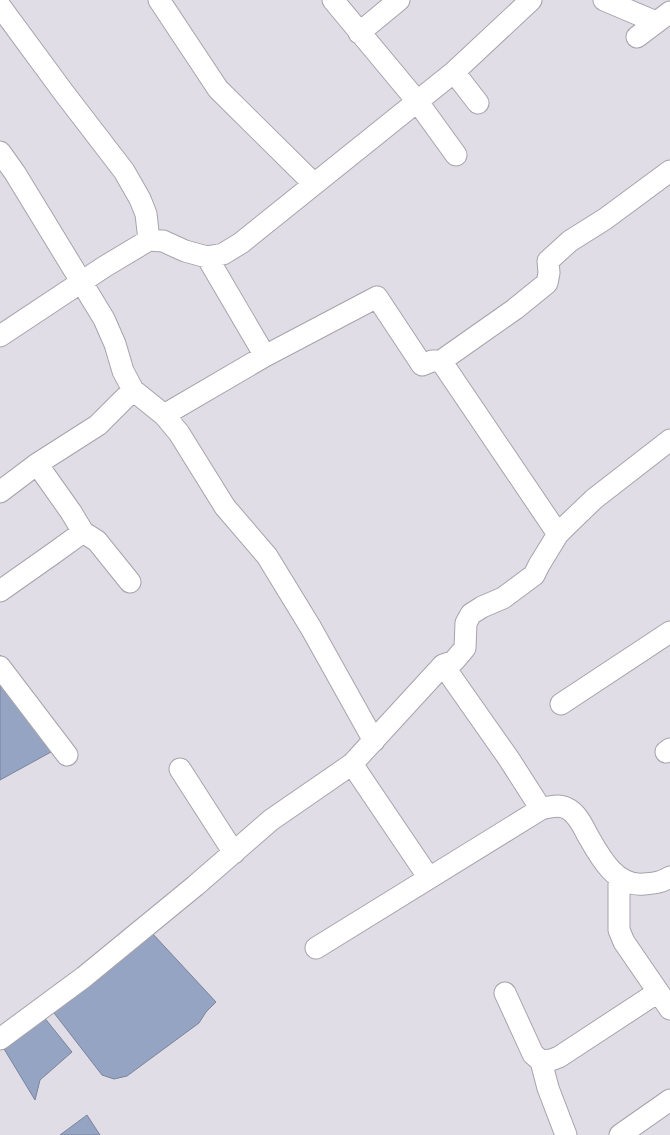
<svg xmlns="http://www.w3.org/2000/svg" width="670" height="1135" viewBox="0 0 670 1135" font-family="Barlow,sans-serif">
<rect width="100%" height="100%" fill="#e0dde6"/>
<path fill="#95a4c3" stroke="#7a849b" d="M0 655 54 743 51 752 0 780Z
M152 933 216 1002 206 1012 199 1023 127 1076 114 1079 102 1075 51 1009Z
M39 1011 72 1052 40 1080 35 1100 1 1044Z
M87 1115 100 1135H60Z"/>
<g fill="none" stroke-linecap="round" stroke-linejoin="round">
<defs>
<path id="minor" d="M159 0 218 89 314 184
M333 0 417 101 456 155
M604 0 656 22
M0 6 64 93 124 171 140 199 146 214 149 240
M359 33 399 0
M637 37 670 12
M454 72 478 103
M0 152 15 173 104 319 115 344 123 371 133 390 164 415 179 433 225 507 267 556 311 628 374 741
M207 257 265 356
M0 336 104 267 149 240 163 241 185 251 207 257 223 254 241 243 454 72 531 0
M441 361 515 309 547 283 549 273 548 261 570 241 605 219 670 171
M164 415 265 356 377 297 422 365 432 361H441L558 534
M0 492 37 464 98 425 133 390
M83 532 97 541 130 582
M0 591 54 553 83 532 71 512 37 464
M443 665 509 759 541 809C549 807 558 804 566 808 576 812 582 824 587 834 599 855 615 887 644 884 655 883 660 883 670 877
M0 667 67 755
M561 704 670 632
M666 752 670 749
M352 764 429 878
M180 769 234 853
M619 878V930L624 942 670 1009
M316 948 541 809
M505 993 533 1054 541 1061 551 1060 559 1057 658 992
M0 1039 84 977 195 886 271 820 352 764 443 665 454 661 465 648 466 623 471 614 482 607 503 598 534 575 539 565 558 534 569 523 594 499 670 440
M541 1061 548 1088 566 1135
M620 1135 670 1100"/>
</defs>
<use href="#minor" stroke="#a6a3ab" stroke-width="23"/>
<use href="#minor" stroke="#fff" stroke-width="21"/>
</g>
</svg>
